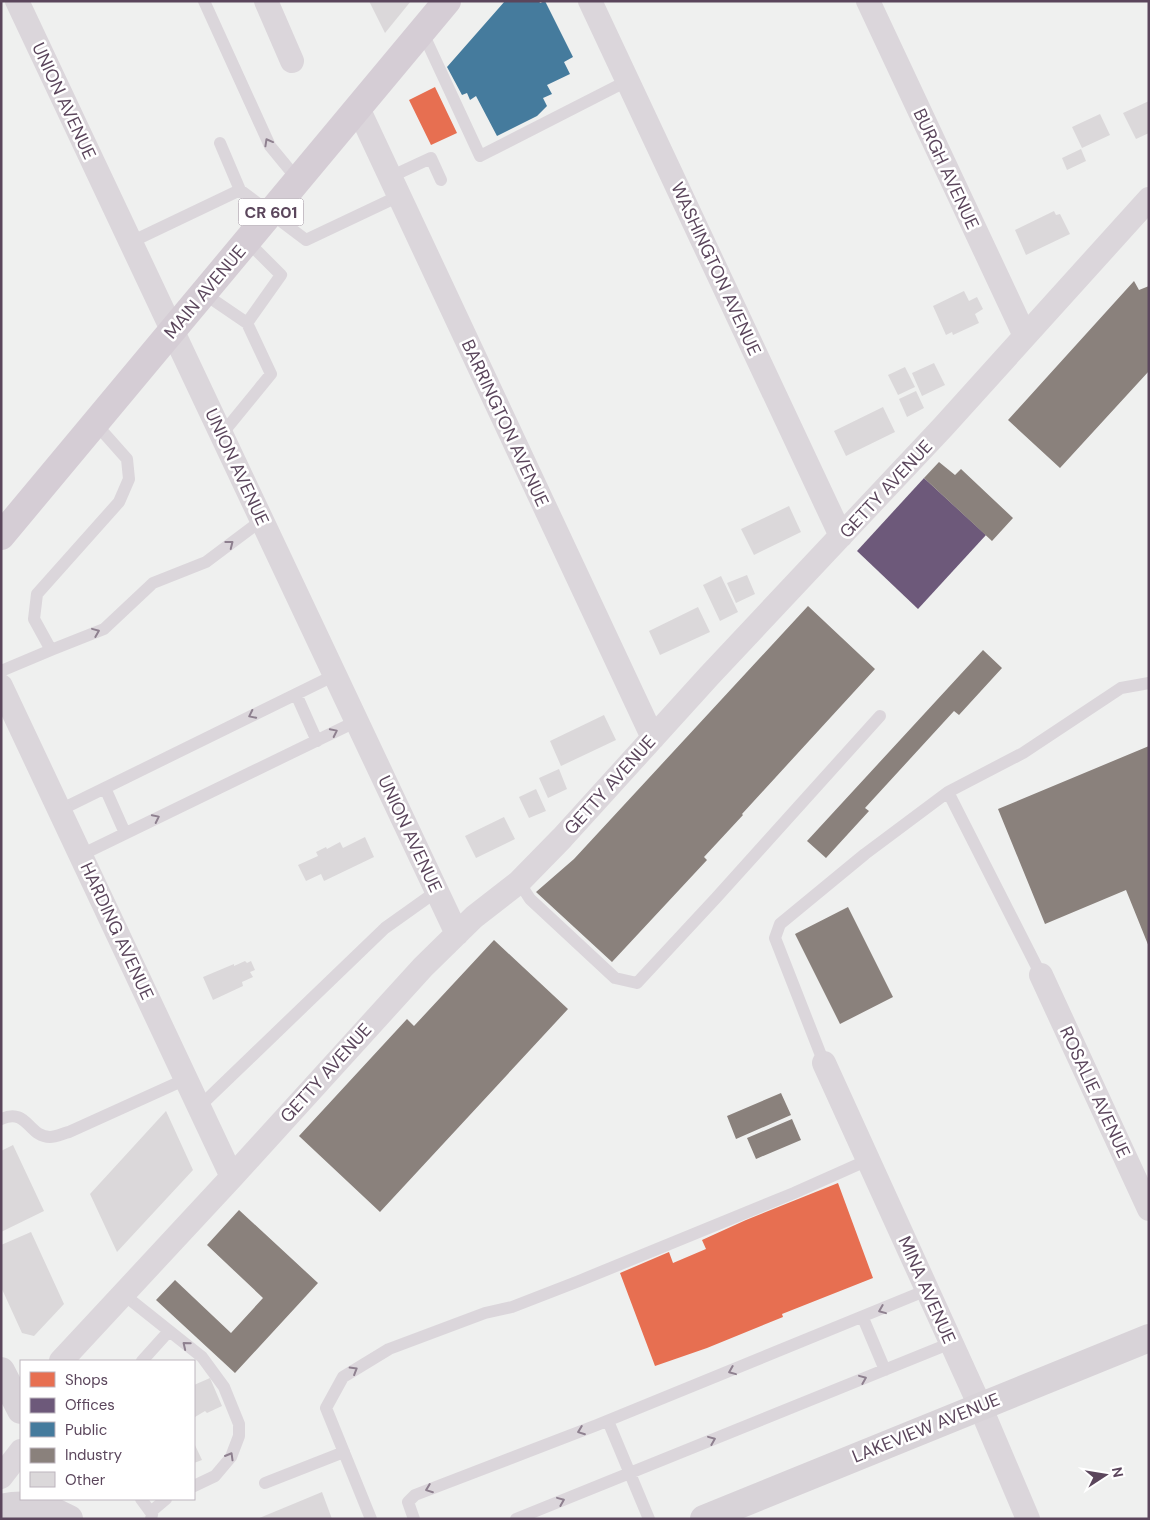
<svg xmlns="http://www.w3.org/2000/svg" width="1150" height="1520" viewBox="0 0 1150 1520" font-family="'DM Sans',sans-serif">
<rect width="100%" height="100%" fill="#eff0ef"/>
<path fill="#e76f51" d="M435 87 457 133 431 145 409 100Z
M838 1183 873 1278 782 1314 783 1317 707 1348 655 1366 620 1273 669 1252 673 1263 706 1249 702 1240 746 1220Z"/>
<path fill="#6d597a" d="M924 478 986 535 918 609 857 551Z"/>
<path fill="#457b9d" d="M505 1H539L540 3 545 1 573 57 564 62 570 74 547 85 552 94 543 98 547 106 537 116 497 136 476 96 470 100 467 93 462 95 447 67Z"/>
<path fill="#8a817c" d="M1134 281 1139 290 1149 286V371L1060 468 1008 420Z
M939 462 955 475 961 469 1013 518 992 541 924 478Z
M808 606 875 669 742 814 743 815 704 857 707 860 612 962 536 892 574 859Z
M983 650 1002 668 959 715 954 711 865 808 869 811 826 858 807 841Z
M1149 746V947L1126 890 1045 924 998 809Z
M848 907 893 997 840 1024 795 934Z
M494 940 568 1009 380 1212 299 1136 407 1019 414 1026Z
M781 1093 791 1115 736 1139 727 1116Z
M792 1119 801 1140 756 1159 747 1138Z
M239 1210 318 1283 235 1373 156 1300 175 1280 231 1333 263 1298 207 1245Z"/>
<path fill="#dbd8da" d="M369 1H411L385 33Z
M1149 101V133L1136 139 1123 113Z
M1100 114 1110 135 1082 148 1072 127Z
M1081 149 1086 161 1067 170 1062 158Z
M1054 211 1056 215 1060 214 1070 234 1026 255 1015 230Z
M964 291 969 301 977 297 983 309 975 314 979 323 953 335 952 332 946 335 933 306Z
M934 363 945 385 922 396 912 373Z
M905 367 915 387 898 395 888 375Z
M916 391 924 408 907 417 899 399Z
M883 407 895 432 846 456 834 431Z
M789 506 801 532 754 555 741 529Z
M747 575 755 594 736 603 727 583Z
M721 576 738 612 720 621 703 585Z
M698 607 710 632 660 655 649 631Z
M604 715 616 740 561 766 550 741Z
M559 769 567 789 548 798 539 778Z
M536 789 546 811 529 818 519 797Z
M504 817 515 839 476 858 465 836Z
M365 837 374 857 324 881 321 874 306 881 298 865 318 856 316 852 326 847 327 849 340 842 343 848Z
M245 961 247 963 251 961 255 970 250 972 253 977 242 982 243 986 213 1000 203 977 234 964V966Z
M166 1111 193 1170 117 1252 90 1194Z
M13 1145 44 1211 1 1232V1151Z
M31 1232 64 1304 34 1336 22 1333 1 1287V1245Z
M210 1378 222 1406 207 1413 205 1411 195 1417 194 1416V1385Z
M194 1443 202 1460 194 1463Z
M322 1492 332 1519H257Z"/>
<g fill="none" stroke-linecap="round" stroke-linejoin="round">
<path stroke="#dbd6db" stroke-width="12" d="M204 1 270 146 298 180
M422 31 480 156 627 81
M220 143 240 190
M390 177 431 158 441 180
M131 242 240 190 306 240 399 196
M203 293 247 323
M222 434 271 374 247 323 281 275 247 241
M51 650 104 629 153 583 206 562 262 520
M1 671 51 650 34 619 37 594 119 502 129 479 127 459 95 423
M296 694 317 741
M105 788 125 833
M60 810 335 675
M81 855 357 721
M519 882 530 899 615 978 637 983 716 898 880 716
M1041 975 948 792 1023 753 1121 688 1149 683
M824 1063 775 938 780 924 865 854 948 792
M199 1107 385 928 437 891
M1 1119C28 1107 28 1137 50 1137 56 1137 64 1133 69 1132L186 1079
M123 1294 202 1357 224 1387 239 1424V1436L231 1457 215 1476 194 1486
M863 1318 885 1370
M142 1361 169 1331
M608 1421 649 1519
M265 1483 344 1452
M141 1499 152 1514
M151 1519 153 1510 166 1499
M371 1519 326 1408 343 1377 389 1349 485 1313 512 1307 579 1281 794 1193 868 1160
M414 1519 408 1502 415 1495 597 1425 927 1290
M516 1519 951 1343"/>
<path stroke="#dbd6db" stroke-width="24" d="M17 1 457 934
M266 1 292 61
M590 1 841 536
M868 1 1025 336
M358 108 653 738
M1 686 232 1177
M1041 975 1149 1209
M824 1063 980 1406 1028 1519
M61 1361 232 1177 423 967 474 917 519 882 562 838 709 676 943 427 1149 199
M1 1477 21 1451"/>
<path stroke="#d8d3d8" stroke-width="28" d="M1 1371 21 1410
M1 1508C26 1502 48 1507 69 1519
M704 1519 1149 1338"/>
<path stroke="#d5cdd5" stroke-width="28" d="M1 536 447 1"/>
</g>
<defs><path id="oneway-chevron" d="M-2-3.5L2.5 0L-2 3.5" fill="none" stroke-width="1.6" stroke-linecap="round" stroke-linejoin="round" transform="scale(1.25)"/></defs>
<g stroke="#8e808f">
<use href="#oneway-chevron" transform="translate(268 142) rotate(-119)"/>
<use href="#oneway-chevron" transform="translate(230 544) rotate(-38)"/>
<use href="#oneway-chevron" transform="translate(96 632) rotate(-22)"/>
<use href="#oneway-chevron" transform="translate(252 715) rotate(154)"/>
<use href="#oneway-chevron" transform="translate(334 732) rotate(-26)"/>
<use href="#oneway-chevron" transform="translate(156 818) rotate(-26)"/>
<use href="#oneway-chevron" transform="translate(882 1310) rotate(158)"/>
<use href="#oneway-chevron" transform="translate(186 1345) rotate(-141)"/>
<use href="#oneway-chevron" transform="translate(354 1370) rotate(-31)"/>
<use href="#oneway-chevron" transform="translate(732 1371) rotate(158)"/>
<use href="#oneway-chevron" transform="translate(863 1379) rotate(-22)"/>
<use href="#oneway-chevron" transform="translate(581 1431) rotate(159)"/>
<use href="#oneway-chevron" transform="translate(712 1440) rotate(-22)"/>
<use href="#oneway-chevron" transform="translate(230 1456) rotate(-60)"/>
<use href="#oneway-chevron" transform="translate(429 1489) rotate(159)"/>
<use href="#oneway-chevron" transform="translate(561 1501) rotate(-22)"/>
</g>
<g text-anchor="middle" stroke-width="5" stroke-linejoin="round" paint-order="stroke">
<rect fill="#fff" stroke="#8c7e8d" stroke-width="1" x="238.5" y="198.5" width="65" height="27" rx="4"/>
<g font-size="16" font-weight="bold" fill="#5b465c">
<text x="271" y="218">CR 601</text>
</g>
<g font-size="18" fill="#5b465c" stroke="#fff">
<text transform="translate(64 101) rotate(65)" y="6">UNION AVENUE</text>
<text transform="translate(946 169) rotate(65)" y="6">BURGH AVENUE</text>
<text transform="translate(716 269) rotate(65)" y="6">WASHINGTON AVENUE</text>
<text transform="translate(205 292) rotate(-50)" y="6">MAIN AVENUE</text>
<text transform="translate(505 423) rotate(65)" y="6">BARRINGTON AVENUE</text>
<text transform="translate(237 467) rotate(65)" y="6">UNION AVENUE</text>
<text transform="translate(886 489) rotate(-47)" y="6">GETTY AVENUE</text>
<text transform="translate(610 785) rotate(-48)" y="6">GETTY AVENUE</text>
<text transform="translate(410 834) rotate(65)" y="6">UNION AVENUE</text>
<text transform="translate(117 931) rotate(65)" y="6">HARDING AVENUE</text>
<text transform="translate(326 1073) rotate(-48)" y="6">GETTY AVENUE</text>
<text transform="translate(1095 1092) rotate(65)" y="6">ROSALIE AVENUE</text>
<text transform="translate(927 1290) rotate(66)" y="6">MINA AVENUE</text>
<text transform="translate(926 1428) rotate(-22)" y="6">LAKEVIEW AVENUE</text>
</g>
</g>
<rect width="1150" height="1520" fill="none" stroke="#5b465c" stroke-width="5"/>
<rect x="20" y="1360" width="175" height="140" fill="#ffffff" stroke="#bdb5be"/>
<rect x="30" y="1372" width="25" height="15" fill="#e76f51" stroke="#bdb5be"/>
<text x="65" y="1385" font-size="15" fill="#5b465c">Shops</text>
<rect x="30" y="1398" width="25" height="15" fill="#6d597a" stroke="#bdb5be"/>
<text x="65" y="1410" font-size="15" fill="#5b465c">Offices</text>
<rect x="30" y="1422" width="25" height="15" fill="#457b9d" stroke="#bdb5be"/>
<text x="65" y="1435" font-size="15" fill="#5b465c">Public</text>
<rect x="30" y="1448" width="25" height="15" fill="#8a817c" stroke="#bdb5be"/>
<text x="65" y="1460" font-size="15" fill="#5b465c">Industry</text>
<rect x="30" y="1472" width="25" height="15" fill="#dbd8da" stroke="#bdb5be"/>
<text x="65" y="1485" font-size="15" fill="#5b465c">Other</text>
<g transform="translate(1105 1475) rotate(78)" stroke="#ffffff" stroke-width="4" paint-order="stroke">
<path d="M0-4L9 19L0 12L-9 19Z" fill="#5b465c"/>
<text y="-8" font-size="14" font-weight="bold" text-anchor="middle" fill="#5b465c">N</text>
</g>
</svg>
